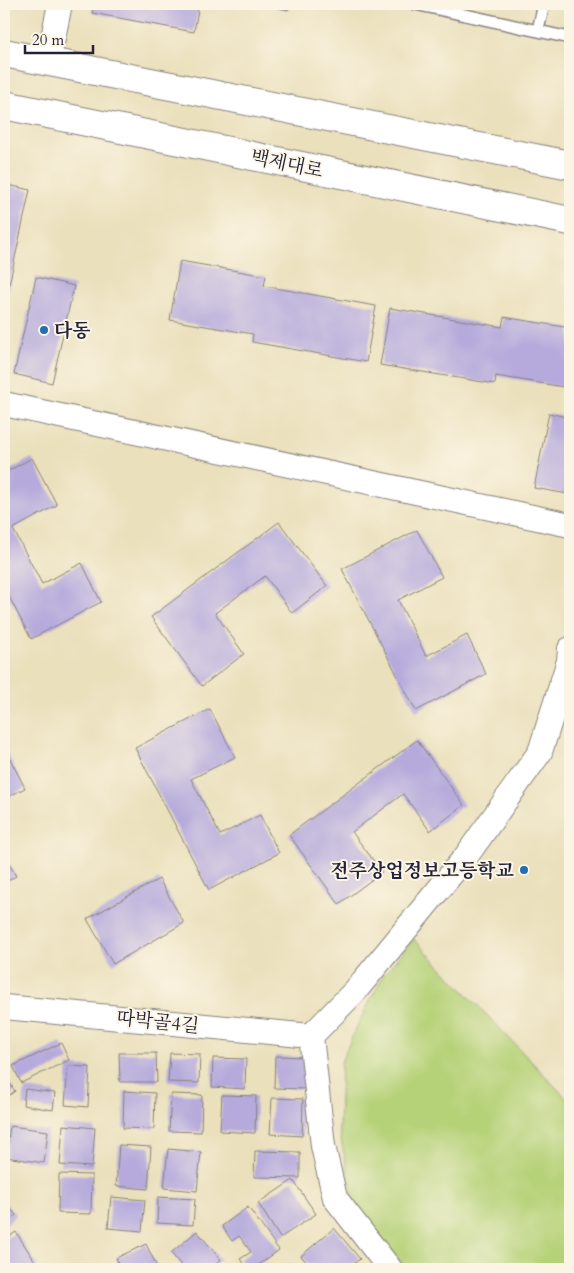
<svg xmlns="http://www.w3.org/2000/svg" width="574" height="1273" viewBox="0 0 574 1273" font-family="Cardo,'Noto Serif KR',serif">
<rect width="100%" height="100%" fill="#fcf5e5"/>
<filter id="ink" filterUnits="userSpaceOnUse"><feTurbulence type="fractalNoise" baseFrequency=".02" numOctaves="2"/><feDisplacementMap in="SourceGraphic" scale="10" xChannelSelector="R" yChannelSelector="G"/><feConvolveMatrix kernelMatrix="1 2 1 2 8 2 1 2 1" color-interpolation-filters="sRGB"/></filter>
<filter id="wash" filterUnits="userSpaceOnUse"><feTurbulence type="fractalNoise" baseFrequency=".0096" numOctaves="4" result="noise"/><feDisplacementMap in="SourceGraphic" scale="20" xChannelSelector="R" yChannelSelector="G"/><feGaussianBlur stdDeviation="1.12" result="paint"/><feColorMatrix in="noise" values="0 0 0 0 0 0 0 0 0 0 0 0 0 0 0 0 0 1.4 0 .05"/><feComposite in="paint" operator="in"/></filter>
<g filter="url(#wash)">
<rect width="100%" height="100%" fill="#eae0bc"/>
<path fill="#b6d278" stroke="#6c7a5a" d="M414 939 570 1102V1269H407L355 1207 339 1130 341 1062 356 1028 384 974Z"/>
<g id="blocks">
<path fill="#b6aadc" d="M94 4H199L194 32 92 13Z
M262 4H290L288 10Z
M4 184 30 190 5 303H4Z
M180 261 266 276 264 286 376 306 366 362 252 342 253 334 170 320Z
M36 277 74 286 52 383 14 374Z
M390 308 502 327 504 317 570 328V388L496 376 495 384 380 365Z
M549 413 570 418V480L568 494 534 488Z
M32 458 57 505 13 529 42 584 82 563 101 602 31 639 4 587V473Z
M279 522 327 586 292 613 265 576 215 613 244 654 202 686 151 617Z
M417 530 442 577 398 600 426 656 467 635 486 674 416 711 342 569Z
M210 709 235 757 191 779 220 835 260 815 279 853 209 890 135 748Z
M417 740 464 805 430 831 403 794 352 832 382 872 339 904 289 835Z
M4 747 25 788 4 799Z
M4 855 16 876 4 883Z
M159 879 184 923 113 964 87 919Z
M61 1043 69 1060 21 1083 13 1066Z
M4 1052 9 1053 7 1073 4 1072Z
M119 1053H156L157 1082H120Z
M170 1053 200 1054 199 1083 168 1082Z
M275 1056 306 1057 305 1089 274 1088Z
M213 1058 246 1059 245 1089 212 1087Z
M68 1066 90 1067 88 1107 65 1105Z
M4 1075 15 1091 4 1099Z
M25 1089 55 1093 53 1110 23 1105Z
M124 1091 155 1093 154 1129 123 1128Z
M171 1094 202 1095 201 1132 169 1131Z
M222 1095 256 1096 255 1133 220 1131Z
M272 1098 303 1099 302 1136 270 1134Z
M63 1125 95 1128 92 1167 60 1165Z
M10 1126 48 1131 44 1163 6 1157Z
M119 1145 151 1147 148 1189 116 1186Z
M168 1149 201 1152 197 1191 164 1188Z
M255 1151 300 1152V1178L254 1177Z
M59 1174 92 1175 91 1214 58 1213Z
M293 1180 316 1214 280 1238 258 1203Z
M111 1197 145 1200 142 1231 108 1228Z
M158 1197 195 1199 193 1225 157 1223Z
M4 1202 16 1215 4 1227Z
M248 1207 279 1250 253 1269H248L240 1259 251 1252 239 1236 232 1241 222 1226Z
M334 1228 360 1259 347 1269H312L301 1256Z
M197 1231 221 1260 209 1269H184L171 1253Z
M16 1232 38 1266 33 1269H4V1240Z
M146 1244 158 1269H121L116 1258Z
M290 1263 296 1269H282Z"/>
</g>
</g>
<g filter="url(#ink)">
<use href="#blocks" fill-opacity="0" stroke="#86817c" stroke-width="1"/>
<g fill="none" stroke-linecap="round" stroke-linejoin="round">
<defs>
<path id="service" d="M415 4 570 38
M538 30 544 4"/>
<path id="minor" d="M48 62 60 4
M4 404 570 525
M4 1007 311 1036
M390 1269 335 1198 323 1146 311 1036 356 990 467 855 540 752 569 661 570 649"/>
<path id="tertiary" d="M4 53 570 165
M4 105 570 221"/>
</defs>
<use href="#service" stroke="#86817c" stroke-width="14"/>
<use href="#minor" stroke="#86817c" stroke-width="26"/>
<use href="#tertiary" stroke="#86817c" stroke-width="30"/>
<use href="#service" stroke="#fff" stroke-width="11"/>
<use href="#minor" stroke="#fff" stroke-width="24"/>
<use href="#tertiary" stroke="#fff" stroke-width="28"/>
</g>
</g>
<g fill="#1f6fb2" stroke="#fcf5e5" stroke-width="2">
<circle cx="44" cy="330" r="5"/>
<circle cx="524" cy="870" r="5"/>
</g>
<g text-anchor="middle" stroke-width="4" stroke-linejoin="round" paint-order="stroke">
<g font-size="19" fill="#22223b" stroke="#fcf5e5">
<text transform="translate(287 163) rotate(12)" y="7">백제대로</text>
<text transform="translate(158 1021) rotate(6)" y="7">따박골4길</text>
</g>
<g font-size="19" font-weight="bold" fill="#22223b" stroke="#fcf5e5" text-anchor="start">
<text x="54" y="337">다동</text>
<text x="514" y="877" text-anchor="end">전주상업정보고등학교</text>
</g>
</g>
<rect width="574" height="1273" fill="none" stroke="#fcf5e5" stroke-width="20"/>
<path d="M25 45v8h68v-8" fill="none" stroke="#22223b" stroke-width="2.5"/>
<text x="32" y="45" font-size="15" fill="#22223b" stroke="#fcf5e5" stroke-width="4" paint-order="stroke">20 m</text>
</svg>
